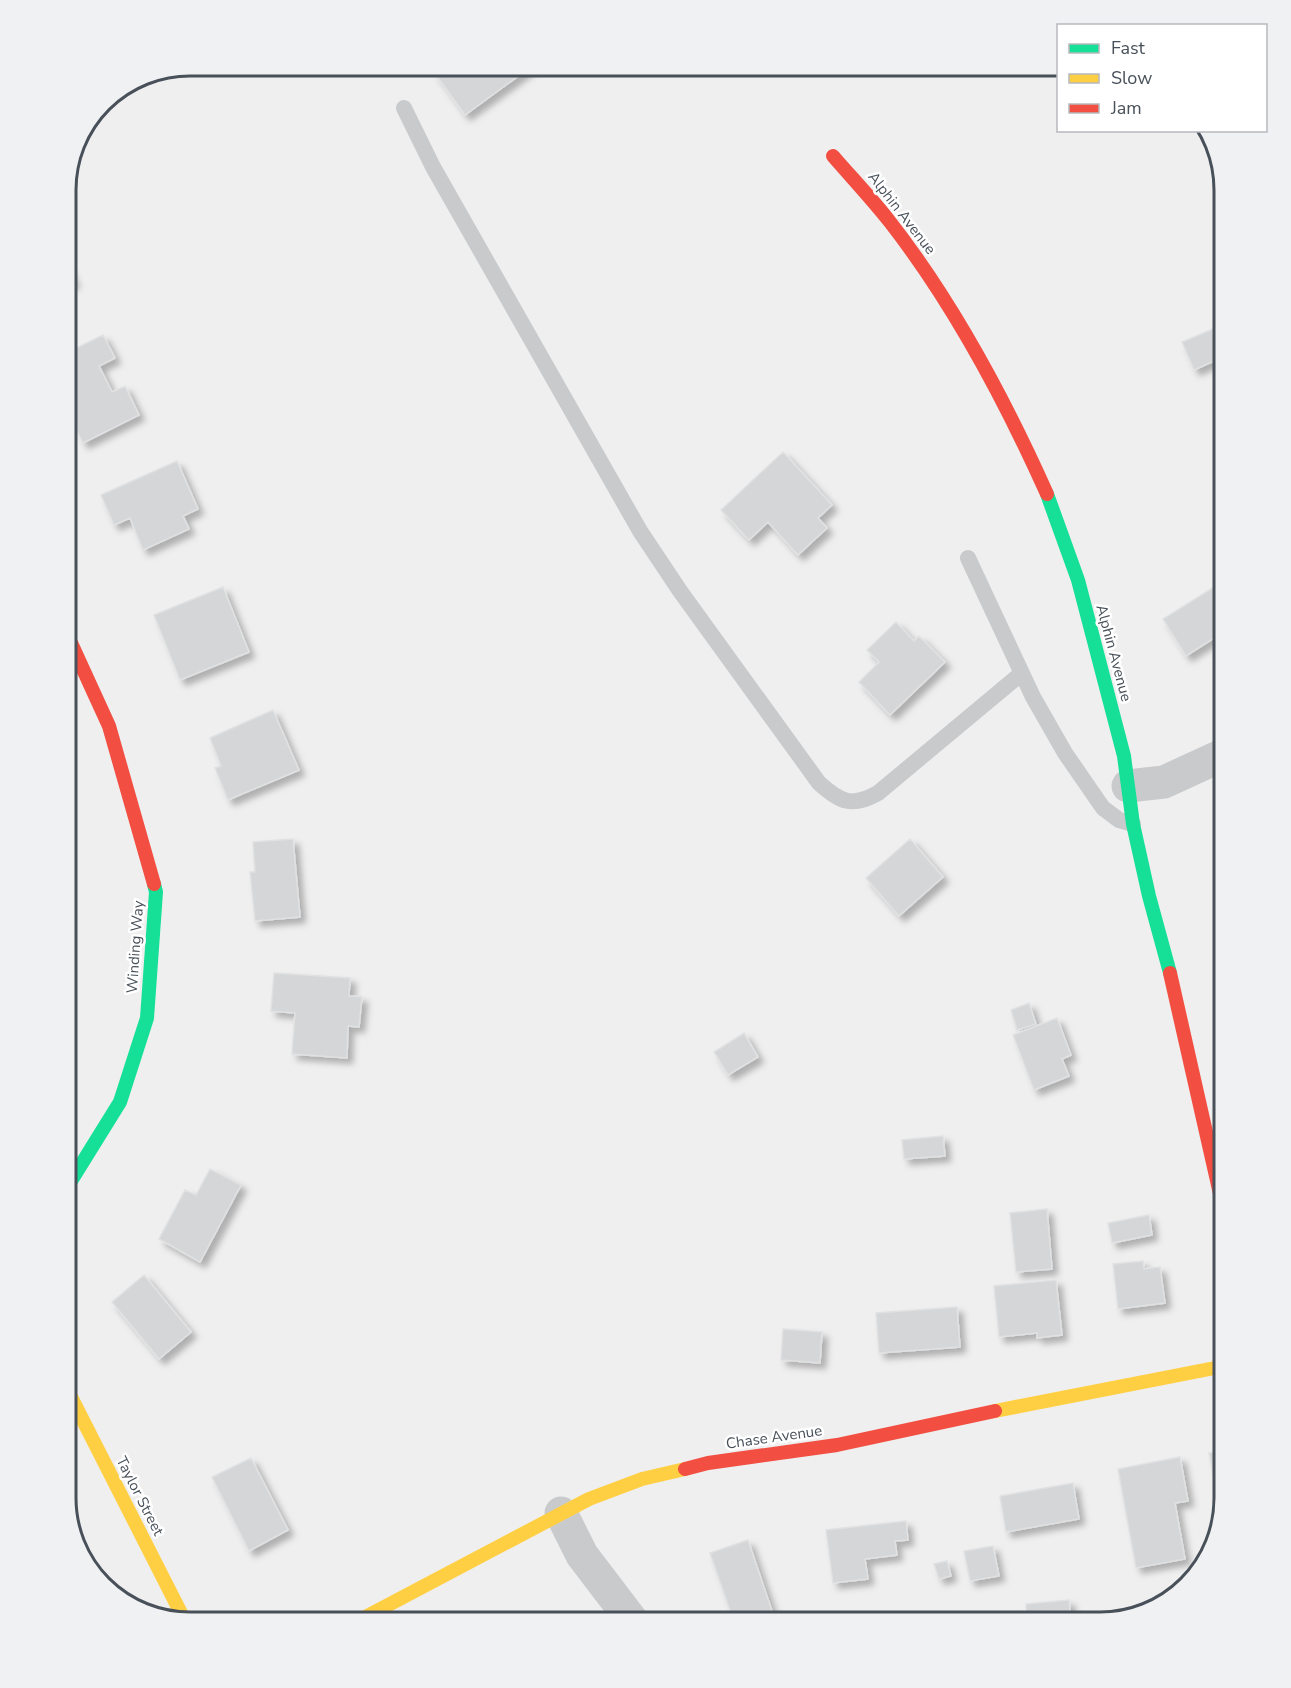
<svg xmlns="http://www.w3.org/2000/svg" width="1291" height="1688" viewBox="0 0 1291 1688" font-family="'Nunito Sans',sans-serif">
<defs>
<filter id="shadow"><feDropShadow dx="5.5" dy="5.5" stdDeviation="3" flood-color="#0004"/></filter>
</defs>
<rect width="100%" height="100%" fill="#efefef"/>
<path fill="#d5d6d8" stroke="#e0e1e2" stroke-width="1.5" filter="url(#shadow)" d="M443 66H532L465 115 434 72Z
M66 265 74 282 66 286Z
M1225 324V389L1214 361 1194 370 1182 342Z
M103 335 115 358 99 366 112 392 125 386 139 415 83 443 66 408V353Z
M783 452 832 505 818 518 827 528 798 555 768 522 749 540 721 510Z
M177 461 198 509 183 516 189 529 143 550 130 518 114 525 101 495Z
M1225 580V631L1186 656 1163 619Z
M223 587 249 652 180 680 154 615Z
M896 622 914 641 919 636 945 662 890 715 859 682 879 662 867 650Z
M273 710 299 770 228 800 215 768 221 766 210 738Z
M293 839 300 917 255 921 250 872H255L253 842Z
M910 839 943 877 899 916 866 878Z
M274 973 350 978 349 996 362 997 359 1027 348 1026 347 1058 292 1054 295 1013 271 1011Z
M1029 1003 1036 1024 1017 1030 1011 1010Z
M1057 1018 1071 1055 1062 1059 1069 1076 1034 1090 1013 1035Z
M744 1033 758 1057 728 1075 714 1052Z
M943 1136 945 1156 904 1159 902 1140Z
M210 1169 241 1185 200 1262 159 1239 185 1190 196 1195Z
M1047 1209 1052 1269 1016 1272 1010 1213Z
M1149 1215 1152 1235 1112 1243 1108 1223Z
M1143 1261 1144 1269 1160 1267 1165 1303 1118 1309 1113 1264Z
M144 1275 191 1332 159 1359 112 1302Z
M1056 1280 1062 1335 1037 1338V1333L999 1337 994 1286Z
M957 1307 960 1347 879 1353 876 1313Z
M783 1329 822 1332 820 1363 781 1360Z
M1225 1450V1498L1218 1500 1209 1453Z
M1180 1457 1188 1501 1175 1503 1185 1559 1136 1568 1118 1469Z
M251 1458 288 1530 249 1551 212 1477Z
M1073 1483 1079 1519 1006 1532 1000 1496Z
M906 1521 908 1540 895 1541 897 1555 865 1559 868 1579 833 1583 826 1530Z
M748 1540 772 1611 741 1622H734L710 1553Z
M993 1546 999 1576 970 1581 964 1551Z
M947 1561 951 1576 939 1579 934 1564Z
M1069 1600 1071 1622H1027L1026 1604Z"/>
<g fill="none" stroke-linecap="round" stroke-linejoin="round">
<path stroke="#c9cacc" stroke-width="16" d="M404 108 433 167 640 531 680 591 819 783C840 802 852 808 878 793L1022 673
M968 558 1033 697 1065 753 1103 808 1119 820 1133 824"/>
<path stroke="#c9cacc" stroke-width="33" d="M1128 786 1164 782 1225 754
M561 1513 582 1555 633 1622"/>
<path stroke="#16e098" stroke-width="14" d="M1047 494 1078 580 1124 756 1133 824 1149 896 1170 973
M66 1189 120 1102 147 1018 156 892 154 884"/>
<path stroke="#ffcf43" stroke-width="14" d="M66 1387 185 1621
M995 1411 1225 1366
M356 1622 589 1499 642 1479 685 1469"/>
<path stroke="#f24e42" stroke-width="14" d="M833 156C852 178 872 199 890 222 954 304 1004 398 1047 494
M66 632 109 726 154 884
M1170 973 1225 1216
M685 1469 708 1463 837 1445 995 1411"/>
</g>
<g text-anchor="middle" stroke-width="5" stroke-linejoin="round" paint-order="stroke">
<g font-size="15" fill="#485059" stroke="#fff">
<text transform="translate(902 213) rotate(52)" y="5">Alphin Avenue</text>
<text transform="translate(1114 653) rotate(75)" y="5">Alphin Avenue</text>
<text transform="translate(135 947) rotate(-86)" y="5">Winding Way</text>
<text transform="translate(774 1437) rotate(-8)" y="5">Chase Avenue</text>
<text transform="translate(140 1496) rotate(63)" y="5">Taylor Street</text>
</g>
</g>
<path d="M0 0H1291V1688H0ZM190 76H1100A114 114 0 0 1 1214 190V1498A114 114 0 0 1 1100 1612H190A114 114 0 0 1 76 1498V190A114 114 0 0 1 190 76Z" fill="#f0f1f2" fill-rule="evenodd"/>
<path fill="none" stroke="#485059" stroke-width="3" d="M190 76H1100A114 114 0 0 1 1214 190V1498A114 114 0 0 1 1100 1612H190A114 114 0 0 1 76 1498V190A114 114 0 0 1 190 76Z"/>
<rect x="1057" y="24" width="210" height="108" fill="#ffffff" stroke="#b6b9bd" stroke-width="1.5"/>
<rect x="1069" y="44" width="30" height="9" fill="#16e098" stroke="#b6b9bd" stroke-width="1.5"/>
<text x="1111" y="54" font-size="18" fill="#485059">Fast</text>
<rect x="1069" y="74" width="30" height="9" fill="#ffcf43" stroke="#b6b9bd" stroke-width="1.5"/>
<text x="1111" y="84" font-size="18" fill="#485059">Slow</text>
<rect x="1069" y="104" width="30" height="9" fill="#f24e42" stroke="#b6b9bd" stroke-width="1.5"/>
<text x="1111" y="114" font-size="18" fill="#485059">Jam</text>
</svg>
